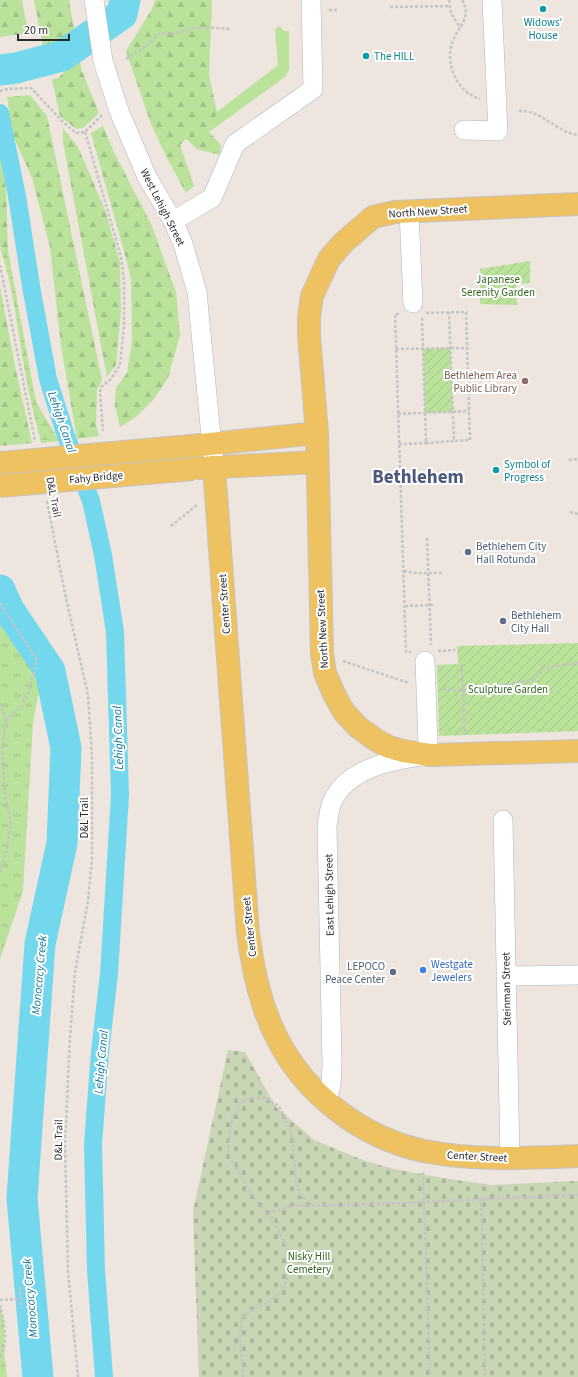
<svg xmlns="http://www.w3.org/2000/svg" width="578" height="1377" viewBox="0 0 578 1377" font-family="'Source Sans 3',sans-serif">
<defs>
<pattern id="forest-firs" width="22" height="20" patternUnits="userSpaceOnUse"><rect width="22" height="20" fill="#bae29b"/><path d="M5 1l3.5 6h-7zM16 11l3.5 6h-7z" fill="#a0c286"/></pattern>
<pattern id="wetland-marsh" width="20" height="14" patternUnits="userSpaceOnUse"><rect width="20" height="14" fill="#bae29b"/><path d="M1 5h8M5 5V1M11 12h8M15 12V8" fill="none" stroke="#a0c286"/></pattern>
<pattern id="cemetery-stones" width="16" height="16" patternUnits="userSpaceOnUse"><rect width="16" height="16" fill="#c8d6b5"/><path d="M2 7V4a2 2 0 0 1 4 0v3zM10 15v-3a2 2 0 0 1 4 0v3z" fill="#acb89c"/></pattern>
<pattern id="park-tufts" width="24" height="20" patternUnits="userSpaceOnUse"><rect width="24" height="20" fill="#bae29b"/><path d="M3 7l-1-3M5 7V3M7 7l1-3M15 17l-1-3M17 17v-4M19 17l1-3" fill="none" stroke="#a0c286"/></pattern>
<pattern id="garden-furrows" width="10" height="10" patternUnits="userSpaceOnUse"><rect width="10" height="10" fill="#bae29b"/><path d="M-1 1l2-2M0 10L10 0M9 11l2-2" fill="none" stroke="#a0c286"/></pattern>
</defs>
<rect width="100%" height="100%" fill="#ede5de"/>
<path fill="#bae29b" d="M279 26 284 31H289V70L285 77 209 132 217 112 278 65 275 30Z"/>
<path fill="url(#forest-firs)" d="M0 0H22L28 33 0 37Z
M34 0H69L75 34 43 47Z
M155 0H212L209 75 217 112 209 132 221 145 220 155 197 149 186 139 180 145 194 186 186 193 168 160 151 124 126 51 152 9Z
M79 57 82 71 99 113 83 128 76 129 60 116 52 80 59 77Z
M30 95 47 116 102 380 97 390 96 425 99 436 77 439 61 346 50 247 32 178 12 133 7 97Z
M103 126 113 150 151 224 176 292 180 335 168 378 154 399 136 417 120 427 115 406 116 388 127 373 132 342 131 278 122 244 91 133Z
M63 128 78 147 105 210 120 262 121 312 116 365 107 377 63 142Z
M0 154 6 189 8 251 0 247Z
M0 287 15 366 32 443 0 446Z"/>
<path fill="url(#wetland-marsh)" d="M0 248 8 251 36 402 59 441 41 443C35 419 29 395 25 371 17 330 14 288 0 248Z"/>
<path fill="url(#cemetery-stones)" d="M228 1050 245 1052 276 1107 314 1140 365 1161 394 1169 443 1178 491 1185 578 1181V1377H199L193 1211Z"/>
<path fill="url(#park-tufts)" d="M0 594 43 671 33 722 23 891 0 959Z
M0 1305 4 1322V1352L7 1377H0Z"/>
<path fill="url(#garden-furrows)" d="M530 261V283L516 284 517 305 480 304V269Z
M450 348 453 412 425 413 423 349Z
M578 643V731L439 736 437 665 458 664 457 646Z"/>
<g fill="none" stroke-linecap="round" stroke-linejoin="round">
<path stroke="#73d7ed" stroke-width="18" d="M0 113 17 196 31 286 48 379 66 436 91 501 103 555 115 632 120 795 109 974 100 1052 93 1144 96 1270 104 1377"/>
<path stroke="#73d7ed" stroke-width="31" d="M0 70 16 68 62 56 122 14 125 0
M0 590 9 610 50 671 66 748 62 843 40 944 22 1198 38 1377"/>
<defs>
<path id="minor" d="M94 0 103 61 119 111 147 177 173 221 183 244 197 292 214 467
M464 130 498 131 492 0
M409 211 413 303
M173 221 212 198 235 144 313 89 311 0
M503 820 510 1158
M506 976 578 975
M327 1101 331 1085 332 1064 327 826C328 819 329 812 331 805 345 767 396 759 430 755L428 744 425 661"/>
<path id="major" d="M578 204 395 212 373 217 344 242 329 259 312 296 309 317V335L317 433 322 654 325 673 334 694 344 712 358 727 376 740 389 747 403 751 430 755 578 751
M191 446 317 433
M214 467 248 933C253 969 260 1005 277 1038 305 1094 362 1138 424 1151 475 1161 526 1158 578 1156
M199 468 317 462"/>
</defs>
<use href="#minor" stroke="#b1b5bf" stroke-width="20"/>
<use href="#major" stroke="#c4c4c4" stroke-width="24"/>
<path stroke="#c4c4c4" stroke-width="2.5" stroke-dasharray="3 2" stroke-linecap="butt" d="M449 0 451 13 460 28
M462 0C473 19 457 27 452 43 445 65 457 92 480 99
M390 7 450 6
M329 10H338
M126 59 148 45 158 34 174 33 200 27 231 29
M0 91 8 89 31 88 64 123 76 133 85 132 103 114
M519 111C542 110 556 132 578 135
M85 132 121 257 124 280V325L120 365 111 379 101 387 100 393 103 431
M0 265 35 441
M426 313 466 312 470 440 454 441
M399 314H395L406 652H411
M422 318 426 443 454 441 449 312
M396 349 467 348
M398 414 469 411
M399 444 426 443
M569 460 578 459
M47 501 64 589 88 695 92 755V859L88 901 75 972 70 1037 65 1143 68 1271 78 1377
M570 512 578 514
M171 526 197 505
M427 538 431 645
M404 571 416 573H443
M0 603 37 660 28 694 21 706 6 721
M405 606 434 605
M438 651 455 650
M343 661 409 683
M462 664 465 735
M443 689 463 691 534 680 544 668 578 663
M0 703 6 721 2 748 5 795 11 822 6 853 0 872
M423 1172 430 1377
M481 1198 485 1377
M268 1213 291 1206 380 1204 578 1195
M20 1287 21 1309
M0 1300 21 1299
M0 1305C4 1321 9 1345 0 1359
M243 1377 240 1339 241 1322 244 1316 253 1309 266 1304 277 1296 282 1291 286 1282 290 1266 288 1250 272 1218 257 1202 244 1181 233 1163 228 1150 232 1118 240 1103 252 1098H265L279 1106 289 1127 293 1142 296 1182 301 1196 314 1206"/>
<use href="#minor" stroke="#fff" stroke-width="19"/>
<use href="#major" stroke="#eec161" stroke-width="22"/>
<defs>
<path id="major-bridge" d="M0 463 191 446
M0 486 193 469"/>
</defs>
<use href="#major-bridge" stroke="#c4c4c4" stroke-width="24" stroke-linecap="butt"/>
<use href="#major-bridge" stroke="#eec161" stroke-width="22"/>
</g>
<g fill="#0f9aa8" stroke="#fff" stroke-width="1.5">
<circle cx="543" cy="9" r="4"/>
<circle cx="366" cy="56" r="4"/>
<circle cx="496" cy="470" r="4"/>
</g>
<circle fill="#8d6e63" stroke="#fff" stroke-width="1.5" cx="525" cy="381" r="4"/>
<g fill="#5c6f8a" stroke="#fff" stroke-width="1.5">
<circle cx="468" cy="552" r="4"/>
<circle cx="503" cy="621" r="4"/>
<circle cx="393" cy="972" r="4"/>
</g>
<circle fill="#3f7fe0" stroke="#fff" stroke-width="1.5" cx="423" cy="970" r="4"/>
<g text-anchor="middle" stroke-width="4" stroke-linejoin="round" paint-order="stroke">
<g font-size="11" fill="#0d838f" stroke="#fff" text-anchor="start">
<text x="543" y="26" text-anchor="middle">Widows'<tspan x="543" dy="13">House</tspan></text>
<text x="374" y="60">The HILL</text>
<text x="504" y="468">Symbol of<tspan x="504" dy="13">Progress</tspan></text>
</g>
<g font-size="11" fill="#2b2b2b" stroke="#fff">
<text transform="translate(163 207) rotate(63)" y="4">West Lehigh Street</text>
<text transform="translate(428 211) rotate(-4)" y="4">North New Street</text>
<text transform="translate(96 477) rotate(-5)" y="4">Fahy Bridge</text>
<text transform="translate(54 497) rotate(79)" y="4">D&amp;L Trail</text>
<text transform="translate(224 604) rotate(-94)" y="4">Center Street</text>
<text transform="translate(322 629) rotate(-93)" y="4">North New Street</text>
<text transform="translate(84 818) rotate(-90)" y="4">D&amp;L Trail</text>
<text transform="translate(329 895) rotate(-91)" y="4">East Lehigh Street</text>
<text transform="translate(249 927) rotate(-96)" y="4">Center Street</text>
<text transform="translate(506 989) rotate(-91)" y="4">Steinman Street</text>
<text transform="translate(58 1140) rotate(-89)" y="4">D&amp;L Trail</text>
<text transform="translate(477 1156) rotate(3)" y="4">Center Street</text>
</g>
<g font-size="11" fill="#32681c" stroke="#fff">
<text x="498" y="283">Japanese<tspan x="498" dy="13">Serenity Garden</tspan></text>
<text x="508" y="693">Sculpture Garden</text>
<text x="309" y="1260">Nisky Hill<tspan x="309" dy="13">Cemetery</tspan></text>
</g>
<g font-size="11" fill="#785e54" stroke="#fff" text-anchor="end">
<text x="517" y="379">Bethlehem Area<tspan x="517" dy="13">Public Library</tspan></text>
</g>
<g font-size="11" fill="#4e5e75" stroke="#fff" text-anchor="start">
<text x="476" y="550">Bethlehem City<tspan x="476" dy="13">Hall Rotunda</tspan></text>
<text x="511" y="619">Bethlehem<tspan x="511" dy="13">City Hall</tspan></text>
<text x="385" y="970" text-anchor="end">LEPOCO<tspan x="385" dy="13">Peace Center</tspan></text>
</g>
<g font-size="11" fill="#366cbe" stroke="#fff" text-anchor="start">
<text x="431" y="968">Westgate<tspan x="431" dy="13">Jewelers</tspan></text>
</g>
<g font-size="12" font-style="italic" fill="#10779b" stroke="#fff">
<text transform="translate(62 422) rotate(71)" y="4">Lehigh Canal</text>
<text transform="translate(118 738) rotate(-92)" y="4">Lehigh Canal</text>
<text transform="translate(39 975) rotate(-85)" y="4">Monocacy Creek</text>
<text transform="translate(101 1062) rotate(-85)" y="4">Lehigh Canal</text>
<text transform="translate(30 1298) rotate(-95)" y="4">Monocacy Creek</text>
</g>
<g font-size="19" font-weight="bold" fill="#4c597c" stroke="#fff">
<text x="418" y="483">Bethlehem</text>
</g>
</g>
<path d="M18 34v6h51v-6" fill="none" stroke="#2b2b2b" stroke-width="2"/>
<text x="24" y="34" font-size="12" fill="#2b2b2b" stroke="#ffffff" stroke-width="3" paint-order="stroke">20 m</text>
</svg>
